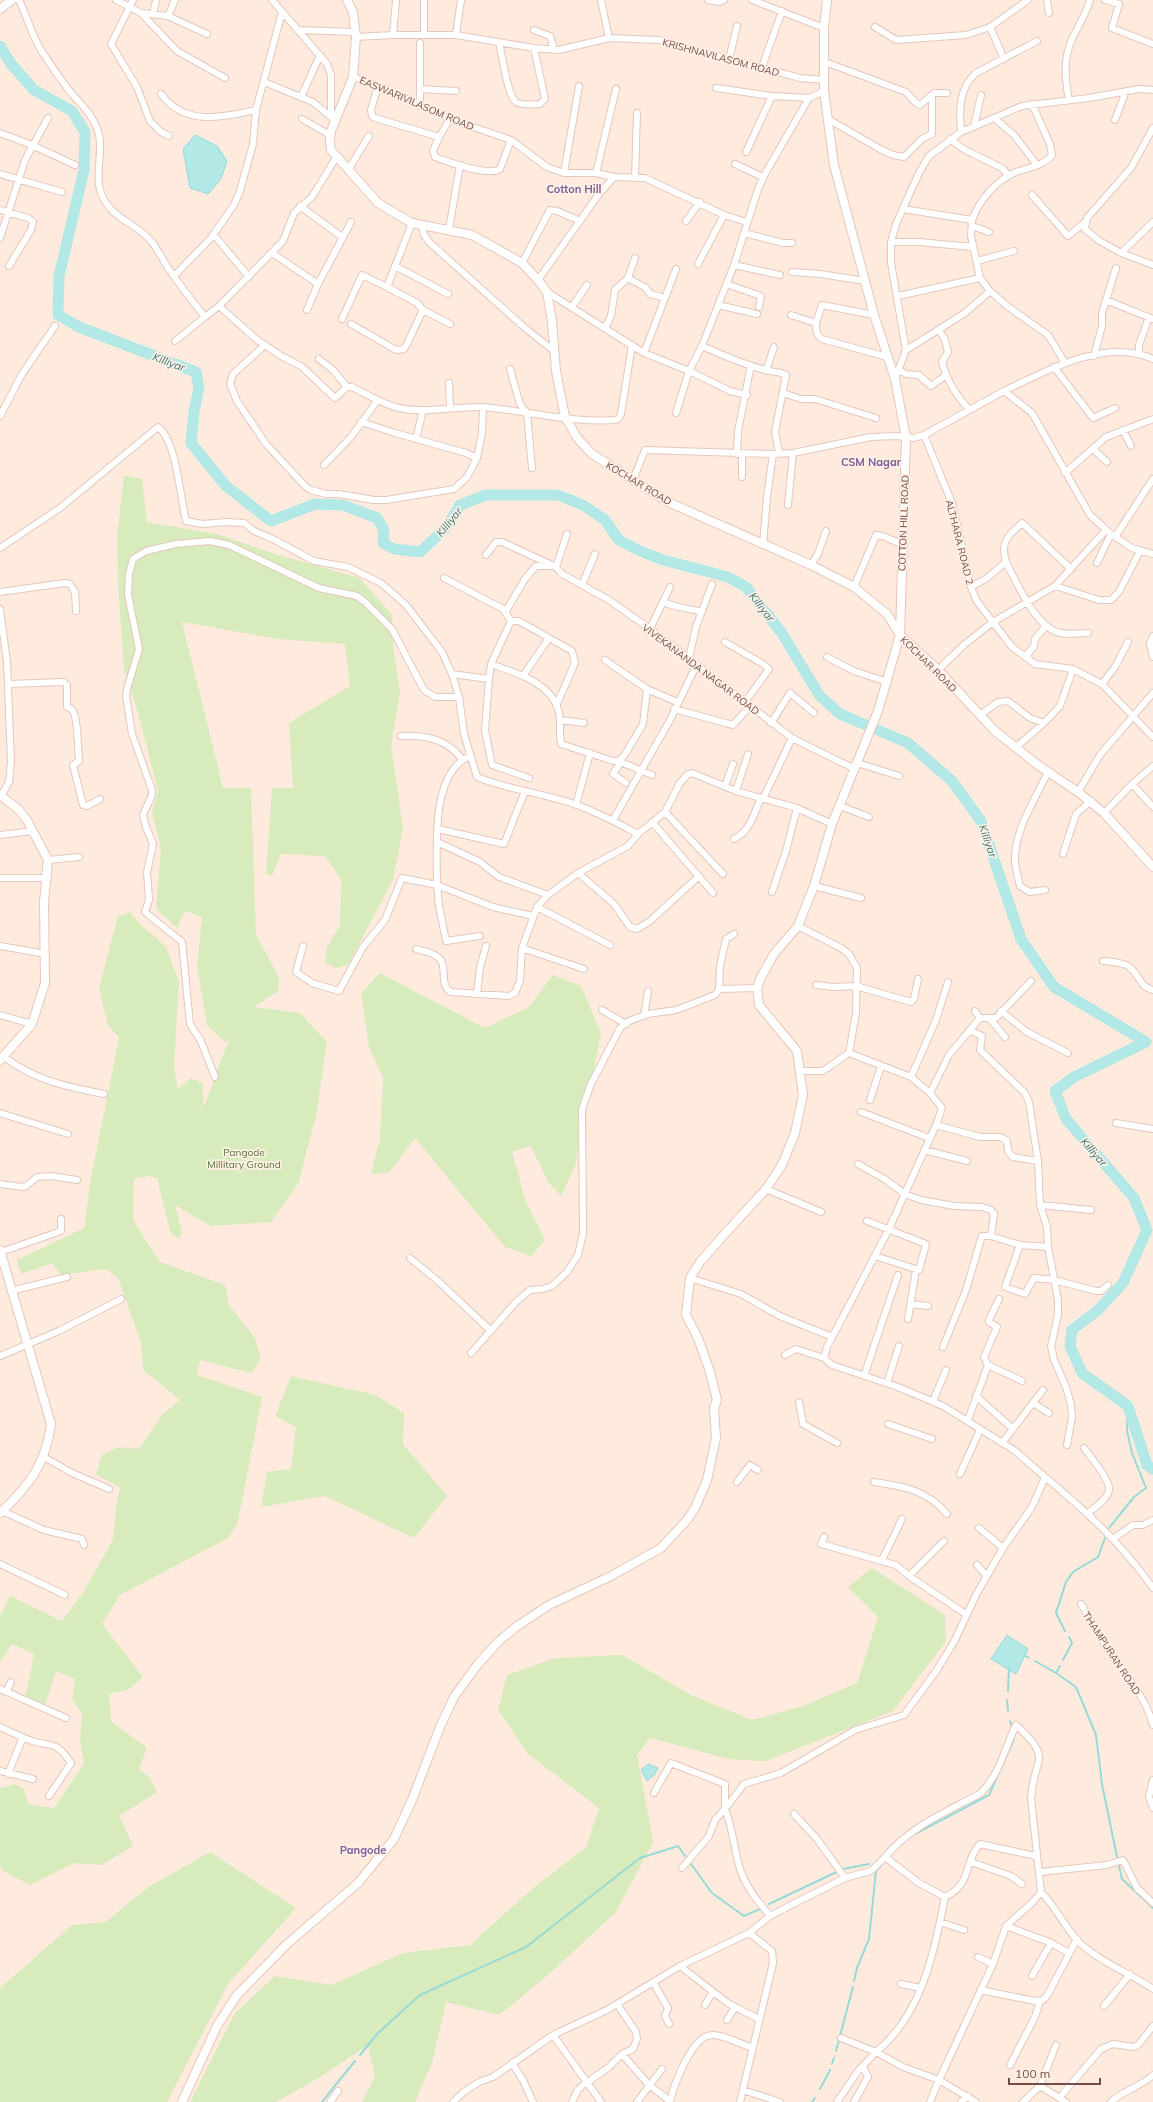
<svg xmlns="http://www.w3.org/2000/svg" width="1153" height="2102" viewBox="0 0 1153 2102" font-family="Mulish,sans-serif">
<rect width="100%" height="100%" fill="#feebde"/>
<path fill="#d8ebbc" d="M124 475 142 479 147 522 217 534 275 554 360 578 392 615 393 645 400 692 391 744 403 828 393 880 348 965 336 968 325 962 327 947 340 925 341 880 325 856 281 854 272 876 266 874 272 788H293L289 723 350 686 345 644 278 639 182 622 223 788H251L256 935 279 977 278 991 254 1007 300 1013 327 1042 316 1116 298 1184 271 1222 211 1226 175 1205 182 1233 179 1239 171 1234 157 1178 148 1176 134 1179 133 1220 160 1262 225 1285 229 1305 255 1338 261 1358 251 1373 200 1360 197 1375 262 1397 238 1522 228 1538 120 1595 102 1624 143 1677 128 1690 109 1694 111 1721 147 1748 139 1769 149 1777 157 1792 119 1816 133 1846 102 1865 74 1863 30 1885 3 1871 0 1867V1788L15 1784 24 1789 28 1804 54 1808 84 1763 80 1742 82 1713 72 1700 75 1679 56 1671 44 1708 25 1700 34 1654 12 1644 0 1663V1616L10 1596 62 1621 82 1594 113 1540 116 1506 120 1488 96 1474 102 1455 118 1447 139 1449 163 1414 180 1400 143 1370 141 1343 118 1278 105 1269 61 1275 52 1263 21 1274 17 1260 84 1228 91 1178 119 1038 108 1025 99 988 118 916 130 912 140 924 166 947 179 982 174 1067 178 1089 191 1078 203 1083V1104L200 1112C215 1088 218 1058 233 1035L226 1043 207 1025 197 966 202 917 185 911 177 928 156 908 161 848 152 813 158 791 138 713 124 669 118 584 117 537Z
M380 973 485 1028 529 1007 553 975 581 986 601 1033 575 1166 561 1196 548 1182 531 1146 512 1152 526 1202 545 1240 531 1256 505 1247 415 1138 389 1173 371 1174 380 1139 383 1077 369 1048 361 993Z
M291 1376 376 1395 404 1413 403 1444 447 1496 414 1538 325 1496 261 1507 267 1472 291 1469 296 1427 275 1416Z
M872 1568 945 1615 946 1641 893 1711 766 1761 729 1759 650 1738 637 1755 653 1842 616 1912 548 1975 499 2015 446 2002 432 2063 415 2102H362L375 2076 368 2045 317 2079 276 2102H190L235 2013 275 1976 331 1985 403 1953 470 1945 532 1889 586 1847 599 1808 527 1753 498 1710 507 1675 555 1658 622 1655 691 1695 752 1720 803 1706 857 1683 878 1617 848 1587Z
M210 1852 296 1908 228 1984 167 2102H0V1988L72 1925 105 1922 150 1886Z"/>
<path fill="#b2e8e5" stroke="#97dad8" d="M195 135 217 146 227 161 221 179 208 194 190 188 183 149Z
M1007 1635 1028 1649 1016 1674 991 1659Z
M648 1764 658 1768 655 1774 647 1781 641 1770Z"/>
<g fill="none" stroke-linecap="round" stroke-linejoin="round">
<path stroke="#97dad8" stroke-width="2" d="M1109 1528 1134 1497 1146 1488 1132 1453 1127 1431 1128 1406
M1065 1631 1056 1613 1066 1582 1073 1572 1098 1557 1105 1538
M1024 1655 1029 1658
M1063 1660 1072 1643 1069 1637
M1035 1661 1056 1673
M1060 1666 1056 1673 1076 1687 1096 1735 1102 1784 1117 1857
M1008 1691 1009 1668
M1007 1700 1008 1711
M1010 1721 1011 1725
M913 1835 989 1795 1014 1739
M691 1864 712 1893 744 1916 760 1909
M1119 1866 1122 1879 1153 1908
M769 1904 843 1869 869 1864
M854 1981 857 1968 869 1939 876 1871 882 1864
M836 2051 853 1987
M360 2055 377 2034 420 1995 526 1947 640 1858 678 1846 685 1856
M832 2064 834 2058
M820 2089 830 2070
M322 2102 355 2061
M812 2102 815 2098"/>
<path stroke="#b2e8e5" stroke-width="11" d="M0 46 12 65 34 90 72 111 85 132 84 170 59 276 58 315 79 327 196 372 199 388 194 411 191 443 226 486 271 521 315 504 343 505 377 518 384 530 383 543 394 549 420 552 446 528 460 505 486 495H558L583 505 605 520 619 540 640 551 663 560 728 577 746 587 781 632 820 696 840 714 908 743 952 781 981 821 1021 939 1054 987 1146 1042 1074 1077 1055 1091 1066 1119 1134 1198 1147 1230 1123 1283 1098 1310 1072 1330 1070 1346 1082 1373 1128 1406 1147 1465 1153 1469"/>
<defs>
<path id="street" d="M19 0C27 16 31 34 41 50 51 65 61 81 73 95 84 107 95 118 99 135 104 155 91 182 106 203 117 220 139 226 152 242 158 250 163 260 168 268 180 285 192 301 205 317L219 306 256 339 281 356 301 366 335 398 347 387H352C367 394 381 404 399 408 426 414 455 406 483 407 527 411 572 423 616 420L619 418 621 414 632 345
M116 0 141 13 177 51 225 78
M133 0 111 44 137 87 150 121 161 132 169 136
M272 0 327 64 331 75V117L335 120
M601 0 609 38
M708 0 719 2 724 0
M752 0 824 28
M1047 0 1049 13
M1105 0 1119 4 1112 28 1153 44
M141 13 168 16 207 34
M153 14 156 0
M168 16 175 0
M875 27 896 40 966 35 990 27
M298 30 356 32
M534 30 550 36 554 49
M393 35 396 0
M424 35V0
M456 35 461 0
M356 37 393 35H456L534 48 559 50 609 38 659 40 800 78 824 80
M499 42C502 54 507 95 516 102 521 106 534 104 540 104L545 99 534 48
M729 59 737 26
M1004 59 990 27 1028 0
M825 62 906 92 916 103 920 105 934 93H947
M762 67 782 11
M353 77 378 86 450 119 511 140 547 167 564 173H596L614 177 645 178 724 215 747 222
M264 82 313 102 331 117
M378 86 371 110 372 116 375 118 439 137 450 119
M716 88 772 96 809 98
M420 89 456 91
M161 94C184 126 223 118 256 110
M301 97 320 55
M1069 100C1064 74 1063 54 1076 31 1081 21 1087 11 1090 0
M420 106V43
M994 118 1014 135 1037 165
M302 119 330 135
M828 119 880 149 893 155 904 157 922 139 932 134V95
M1115 120 1126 91
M974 127 981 95
M1153 128 1131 168 1087 218 1085 229 1098 240 1121 253 1153 222
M961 132C959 111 959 87 976 73L1037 41
M0 133 32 145 75 165
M439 137 433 151 435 157C449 162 487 177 500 169L511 140
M950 139 965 150 1002 168 1009 176
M746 152 772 96
M735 164 763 177
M348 170 369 136
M564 173 579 86
M596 173 616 89
M0 174 62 192
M635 177 637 113
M1032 195 1068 236 1084 223
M300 206 342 237
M903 209 972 220 971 236 980 278 990 291 1007 306 1048 335 1065 363
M0 210 28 218 33 222 31 230 9 266
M972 220C979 201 996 180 1016 172 1028 168 1043 166 1052 155L1050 144 1032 104
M686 221 700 202
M422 225 424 235 430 243 525 328 554 351
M972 226 989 232
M449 229 460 165
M744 233 783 243H792
M214 235 249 277
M0 238 25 160 48 118
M891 242H919L973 247
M272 253 318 284
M1121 253 1153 265
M977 261 1014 251
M522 263 550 210 557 211 580 221
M698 264 724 215
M734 265 780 275
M395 266 448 294
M792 272 820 274 865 281
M174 276 211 238 234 205 240 191 253 144 256 110 282 12
M628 278 646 288 650 294 665 298
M538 280 599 194 614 177
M726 284 761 296 759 307
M547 292 644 353 689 371 702 346 734 265 758 189 766 172 809 98 824 91
M898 296 980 278
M1106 300 1153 319
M718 305 757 314
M219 306 283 241 294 213 312 197 337 156
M572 307 587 285
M307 310 318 284 351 222
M423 310 450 324
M791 315 816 323C816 330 816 335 822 339L887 357
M342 319 362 275 387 287
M816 323 822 305 874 315
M351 324 396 350 404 349 407 344 423 310 417 303 387 287 412 223
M605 328 611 316 615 290 628 278 635 258
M939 330 945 340 948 352 942 362C947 381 956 396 970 410
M175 341 205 317
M265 345 233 374 230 384 237 401 266 444 306 487 311 490 326 494H339L374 500H386L454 489 467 477 477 458 482 433 483 407
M702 346C722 355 743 364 765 370 772 372 779 371 786 375L775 432 779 453
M906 350 965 313 990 291
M644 353 676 269
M1139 353V345L1149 317
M1094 356 1102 326V313L1116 268
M319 359 333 370 347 387
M1054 367 1093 418 1115 408
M510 369 520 404 527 413 532 468
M899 370 906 374 919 375 931 386 945 376
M766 371 774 347
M895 379 906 350 891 263V242L896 224 919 173 929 156 961 132 1022 106 1089 98 1139 89 1153 90
M449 383 450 407
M1004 391C1046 371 1107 337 1153 359
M783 393 801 399H815L876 418
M676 413 689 371 730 391 747 395
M0 416 22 374 55 326
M361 422 395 433 466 453 477 458
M1123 430 1131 446
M924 435 952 503 971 587 976 600 1012 647 1035 664 1073 669 1102 684 1115 667 1128 642
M416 439 423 410
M1093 449 1107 462
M737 454 738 431 751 365
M324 465 351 437 377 401
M1065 473 1106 437 1153 419
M742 477V454
M633 480 645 450 773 454 793 453 871 437 896 436 913 438 924 435 1004 391 1032 413 1090 515 1111 534 1132 548 1153 554
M788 505 793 453
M567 534 556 567 562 574 609 600 650 629 792 738 855 769
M1115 537 1153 479
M763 545 767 497 773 454
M0 548 60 508 158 427C177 441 180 498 186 521L203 524 226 522 244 523 254 531 275 540 314 561 348 567 381 583 406 605 442 652 452 674 489 679 491 664 511 621 503 609 444 578
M486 555 496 542H502L556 567
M1006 562C1000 541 1008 536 1022 523L1071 569
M1097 563 1111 534
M811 565 818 554 826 531
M582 585 595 554
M1055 586 1099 600H1111L1119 592 1140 551
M854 587 876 535 883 536 903 545
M971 587 987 578 1006 562C1017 583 1035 627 1060 633 1069 635 1079 633 1088 633
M0 592 65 583 70 584 75 592 76 611
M664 602C676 608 688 608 702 612
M0 609 7 662 11 761 9 782 1 796
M506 611 525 579 536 566H551
M511 621H519L572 651 575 663 557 704
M650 629 670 587
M1153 636 1150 643 1153 657
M725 642 763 664 769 669 745 702
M827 657 854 671 887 682
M1025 657 1034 646 1035 639 1046 626
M689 658 696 627 712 584
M605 660 647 689 677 702
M491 664C516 673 553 683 559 713 561 723 559 733 561 744L613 761H618L624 756 643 724 647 689
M938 670 965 644 993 622 1055 586 1106 530
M452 674 459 697 464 734 477 777C509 790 544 793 577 805 598 813 618 823 638 834
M523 676 549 638
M489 679 485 730 492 765 529 778
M8 684 64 682 67 685V707C69 708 71 708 72 710 78 715 78 752 79 761L73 765 83 805 87 806 100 799
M1102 684 1153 737
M674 709 733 725 750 706
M980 715 998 702 1008 701 1030 718 1044 723 1060 706 1073 669
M560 720 584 723
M771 723 790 693 814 713
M401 736C426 735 447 739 462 759
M1015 748 1044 723
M470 756C430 773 437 848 437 885L493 907 533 916
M618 761 652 775
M621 762 613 774 626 783
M857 763 899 776
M1132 784 1153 807
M725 786 733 764
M736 791 748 754
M1078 792 1100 755 1153 693
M763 799 792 738
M576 805 590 753
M840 806 869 817
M665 812 723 874
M1104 813 1132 784 1153 766
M613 820 670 720 697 664
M652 822 713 893
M438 829 504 844 525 791
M0 835 33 831
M734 839C750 832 754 813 761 798
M437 842 480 862 499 877 548 895
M1063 854 1076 814 1091 801
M48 860 79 857
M578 873 614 904 630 927 637 929 650 921 699 876
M0 878H48
M814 886 861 898
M1045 890 1030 892 1020 886C1018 878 1016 870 1015 862 1013 833 1036 797 1048 772
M772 892 786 851 797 808
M537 907 610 945
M0 946 46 954
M303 946 296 972 312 983 339 991 363 947 385 920 402 878 437 885 439 906 446 941 480 936
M522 948 584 969
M416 949C423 951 432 952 438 957 449 966 438 985 451 992L509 996 515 993 520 981 522 948 537 907 548 895 578 873 628 846 638 834 665 812 680 783 687 775 692 773 736 791 797 808 832 824
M1103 961C1111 962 1121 962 1128 966 1139 973 1139 987 1153 990
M816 985 833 987 856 986 911 1002 914 999 918 979
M719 989 757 988
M477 994 480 967 486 946
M602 1010 626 1024
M975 1011 980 1018
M1001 1011 1027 1032 1068 1053
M0 1015 32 1024
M644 1016 648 991
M991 1020 1005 1037
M969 1030 982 1036 980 1050 1025 1093 1029 1102 1038 1161 1040 1205 1047 1227 1048 1247 1058 1300V1315L1051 1346 1054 1360 1066 1387 1071 1405 1072 1417 1067 1445
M4 1057C37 1081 64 1086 104 1094
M800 1071H823L849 1053
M215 1077 201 1041 190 1024 182 942 145 912 149 900 147 872 153 844 146 827 143 815 152 795V790L132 734 126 696 127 689 139 649 128 595 129 574 133 559 146 551 176 544 210 541 229 545 319 588 357 596 365 602 392 629 424 690 435 697H459
M911 1077 936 1020 948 982
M930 1093 949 1055 980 1018H996L1031 981
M870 1100 881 1066
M861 1112 929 1138
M0 1113 68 1134
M1116 1123 1153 1129
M936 1125 980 1137H1001L1007 1141 1008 1151 1013 1157 1038 1161
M924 1150 967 1161
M858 1164 886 1180 905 1194 921 1200 954 1206 982 1207 991 1210 994 1214 991 1236H982L981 1239 966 1290 943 1347
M0 1184 22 1187 26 1186 37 1177 51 1176 77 1180
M766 1189 821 1212
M1040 1205 1091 1210
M867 1221 926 1244 919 1270 875 1256
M991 1236 1020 1245 1048 1247
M1020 1245 1005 1287 1025 1294 1034 1278 1054 1280 1096 1291H1101L1108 1285
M1 1252 61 1231V1219
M410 1258 438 1281 491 1331
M690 1278 741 1294 780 1316 832 1337
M11 1291 67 1277
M911 1304 928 1306
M908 1319 916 1270
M471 1353 516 1302 530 1290 543 1289 552 1286 567 1272 578 1255 583 1233 582 1109 591 1084 620 1028 629 1021 648 1014 676 1010 715 995 719 989 720 966 726 939 734 934
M785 1355 796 1349 824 1358
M0 1356 59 1331 121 1299
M988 1365 1022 1381
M864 1376 898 1275
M887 1383 899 1346
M976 1396 1013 1429
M933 1401 946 1370
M799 1402 803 1424 837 1443
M1033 1403 1049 1413
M968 1420 988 1365 984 1357 997 1327 989 1322V1320L999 1299
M888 1424 932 1439
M1002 1443 1043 1390
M1084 1448C1090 1456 1111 1481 1109 1490 1108 1499 1094 1508 1088 1513
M44 1457 72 1473 109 1489
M960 1474 980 1430
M1045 1477C1087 1512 1121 1543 1153 1588
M737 1482 750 1465 758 1470
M874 1482C903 1486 927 1490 947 1514
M0 1510 44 1530 82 1539 84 1545
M979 1528 1003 1548
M824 1537 821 1544 896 1565 909 1576
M1113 1539 1133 1525H1143L1153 1520
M944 1541 909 1576 967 1615
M882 1560 902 1519
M0 1564 65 1595
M977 1565 987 1576
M1081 1604C1091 1620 1100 1638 1111 1654 1127 1676 1146 1698 1153 1725
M0 1689 66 1718
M6 1692 11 1682
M0 1727C11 1732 21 1737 32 1741 54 1747 56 1741 71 1763L49 1796
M0 1771 33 1779
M8 1774 23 1737
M1153 1780 1149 1797 1153 1808
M654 1793 671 1763 725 1784V1809
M725 1809 744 1784 781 1773 855 1730 904 1715 937 1670 955 1640 976 1595 1003 1548 1032 1507 1045 1477 1014 1450 943 1406 898 1387 832 1365 824 1358 827 1347 888 1231 936 1125 942 1108 930 1093 911 1077 849 1053 856 1013 857 968 849 954 841 948 798 926
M794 1814 817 1839 845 1878
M885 1857C911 1826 946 1812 981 1793 999 1775 1005 1748 1016 1725 1054 1760 1034 1756 1031 1798L1041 1892 1033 1902 1006 1926 993 1964 939 2080 976 2102
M971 1862 1011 1876 1022 1884
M682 1868 709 1836 715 1820 725 1809C733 1829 734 1849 740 1869 746 1888 758 1901 770 1916
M1040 1872 1107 1865 1123 1860 1137 1888 1153 1903
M1041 1892C1055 1906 1063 1924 1076 1939 1095 1960 1130 1973 1153 1989
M945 1897C973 1884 963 1862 980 1844L1036 1856
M940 1922 964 1930
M1006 1926 1049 1942 1069 1953
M978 1957 993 1964
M680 1966 729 2004 759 2019
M1032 1976 1051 1943
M653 1982 668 2008 665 2016 669 2024
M901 1984 920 1988
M980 1990 1035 2001 1043 2000 1047 1996 1077 1939
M705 2005 713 1992
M1104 2006 1130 1974
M727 2020 735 2007
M553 2035 601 2102
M622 2054 649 2085 670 2101C674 2085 692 2035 712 2035 723 2034 742 2045 753 2048
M512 2063 523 2080 533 2102
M1010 2065 1035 2017 1040 2001
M588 2082 609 2067 622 2054 633 2049 637 2039 636 2032 617 2004
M1040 2086 1056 2045
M743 2090 780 2102
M1060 2097 1101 2049 1113 2044 1134 2047 1138 2045 1153 2026
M330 2102 338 2091
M453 2102 465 2091 479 2082 493 2077 553 2035 607 2010 680 1966 749 1933 770 1916 789 1906 845 1878 871 1871 885 1857 919 1883 945 1897C934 1952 922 2015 876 2052L903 2067 939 2080 930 2102
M572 2102 577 2091 587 2081
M637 2102 662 2069
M740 2102 773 1963 772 1951 749 1933
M837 2102 858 2071 876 2052 841 2038
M854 2102 868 2077 863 2066
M961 2102 968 2096
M1023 2102 1040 2086 1066 2102
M1111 2102C1123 2090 1141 2087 1153 2075"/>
<path id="secondary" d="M347 0 353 12 356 37 353 77 331 131 330 140 331 150 378 203 393 212 412 223 472 235 522 263 538 280 547 292 552 321 556 371 565 417 578 439 592 454 668 502 811 565 854 587 887 614 900 635 938 670 995 731 1038 765 1078 792 1104 813 1153 867
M0 9 12 0
M0 795 19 810 27 820 48 860 44 902 45 983 32 1024 0 1060
M0 1250 51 1424C46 1464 29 1486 0 1513
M182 2102 217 2026 237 1995 287 1944 358 1883 394 1839 412 1800 440 1727 454 1697 478 1664 499 1641 516 1627 549 1605 611 1576 661 1548 687 1520 695 1508 707 1480 716 1438 714 1408 717 1400 710 1372 698 1338 686 1315 690 1278 700 1262 722 1237 766 1189 782 1165 795 1133 803 1095 797 1051 759 1005 757 988 761 977 774 954 798 926 814 886 832 824 878 711 900 635 906 438 895 379 874 315 834 165 824 91V28L827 0"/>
</defs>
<use href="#street" stroke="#e4c7bd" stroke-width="8"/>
<use href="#secondary" stroke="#e9c6b9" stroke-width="10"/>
<use href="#street" stroke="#fff" stroke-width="6"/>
<use href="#secondary" stroke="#fff" stroke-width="8"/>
</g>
<g text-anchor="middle" stroke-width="3.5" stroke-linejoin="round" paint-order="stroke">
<g font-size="10" fill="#754d45" stroke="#fff0e6">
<text transform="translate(721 57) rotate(15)" y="4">KRISHNAVILASOM ROAD</text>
<text transform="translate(417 103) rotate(23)" y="4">EASWARIVILASOM ROAD</text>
<text transform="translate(639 483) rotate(31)" y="4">KOCHAR ROAD</text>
<text transform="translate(903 523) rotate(-88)" y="4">COTTON HILL ROAD</text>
<text transform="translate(960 542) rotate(76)" y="4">ALTHARA ROAD 2</text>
<text transform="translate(929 664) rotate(45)" y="4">KOCHAR ROAD</text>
<text transform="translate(701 669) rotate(37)" y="4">VIVEKANANDA NAGAR ROAD</text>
<text transform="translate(1112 1653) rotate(57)" y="4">THAMPURAN ROAD</text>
</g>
<g font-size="10" fill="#57763a" stroke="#fff0e6">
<text x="244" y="1156">Pangode<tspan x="244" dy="12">Millitary Ground</tspan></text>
</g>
<g font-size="11" font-weight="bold" fill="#7b6099" stroke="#fff0e6">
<text x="574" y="193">Cotton Hill</text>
<text x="871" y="466">CSM Nagar</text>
<text x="363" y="1854">Pangode</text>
</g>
<g font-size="11" font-style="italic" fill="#357573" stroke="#fff0e6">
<text transform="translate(169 362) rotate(21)" y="4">Killiyar</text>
<text transform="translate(449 522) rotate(-51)" y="4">Killiyar</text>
<text transform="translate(762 607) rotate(52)" y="4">Killiyar</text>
<text transform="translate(988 841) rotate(71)" y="4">Killiyar</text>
<text transform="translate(1094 1152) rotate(49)" y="4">Killiyar</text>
</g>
</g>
<path d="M1009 2078v6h91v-6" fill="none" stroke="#754d45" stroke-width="2"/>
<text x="1015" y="2078" font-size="12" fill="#754d45" stroke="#fff0e6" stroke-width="3" paint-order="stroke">100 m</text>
</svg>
